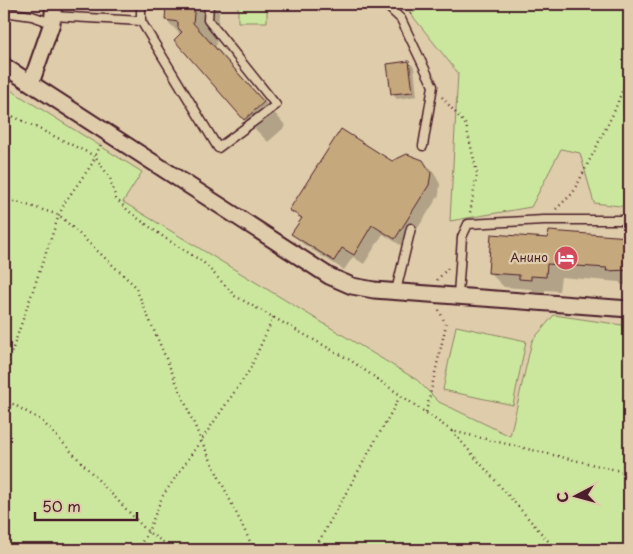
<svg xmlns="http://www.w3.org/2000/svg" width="633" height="554" viewBox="0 0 633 554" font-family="'Playpen Sans',sans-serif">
<rect width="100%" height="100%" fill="#dfccaa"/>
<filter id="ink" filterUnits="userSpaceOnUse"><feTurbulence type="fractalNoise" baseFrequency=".02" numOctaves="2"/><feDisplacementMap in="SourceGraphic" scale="10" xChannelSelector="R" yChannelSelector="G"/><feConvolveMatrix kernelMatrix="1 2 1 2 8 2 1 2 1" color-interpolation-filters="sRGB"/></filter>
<g filter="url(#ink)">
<path fill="#cbe79d" stroke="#8a8364" d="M238 4H267V22H238Z
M403 4H629V207L594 203 580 153 561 149 531 207 450 221 458 73Z
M4 86 142 172 123 202 417 380 439 402 510 436 532 341 554 315 629 326V550H4Z
M456 326 526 341 513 405 443 390Z"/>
<path fill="#0003" d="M167 4H220L216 47 286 126 268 142 245 119 181 35 166 20Z
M409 62 414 67 417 96 397 99 392 94Z
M422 161 433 171 440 184 439 195 405 248 383 234 364 264 353 257 344 270 303 244 293 234 302 220 291 209 392 163Z
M550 232 629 238V285H622L619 282 561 277 559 291 545 290V293L535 292 531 289 504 287 489 272 549 239Z"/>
<path fill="#c6a87d" stroke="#4a1f2b" d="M166 4H195L193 23 264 102 244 120 174 40 182 32 178 28V22L165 20Z
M409 61 413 92 391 94 387 64Z
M341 129 392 161 407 154 423 160 431 173 429 185 395 239 372 225 354 255 342 248 334 261 291 234 302 218 289 210Z
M549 231 629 237V270L606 271 607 268 547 264 546 277 531 276V280L519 279V275L488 273 491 234 548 238Z"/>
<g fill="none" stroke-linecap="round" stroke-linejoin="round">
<defs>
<path id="service" d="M385 4 401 19 433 86 423 146
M4 12 32 16 52 23
M53 16 141 21 218 148 276 105 208 20 209 4
M141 21V4
M396 291 411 228
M458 295 462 237 468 224 544 220H629"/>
<path id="minor" d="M4 66 329 276 352 286 374 290 629 309
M31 83 52 23 54 4"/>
</defs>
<use href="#service" stroke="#4a1f2b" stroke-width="11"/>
<use href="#minor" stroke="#4a1f2b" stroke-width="19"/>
<path stroke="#4a1f2b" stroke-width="2.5" stroke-dasharray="1 4" stroke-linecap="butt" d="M410 14 425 4
M442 97 466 125 477 173 470 213
M4 112 95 156 92 164 65 202 59 215 4 374
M101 145 95 156 110 178 116 199 132 214 165 238 203 262 235 296 350 360 452 431 629 473
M4 198 59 215 135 286 201 440 254 550
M556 209 573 193 614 112 629 73
M437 280 450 266
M4 399 41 420 148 532 175 550
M426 412 446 325 438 308
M452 431 556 550
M137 550 148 532 162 497 249 371 274 316
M314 550 401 395"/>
<use href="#service" stroke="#dfccaa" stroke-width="8"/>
<use href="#minor" stroke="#dfccaa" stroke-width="15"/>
</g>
</g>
<defs>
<symbol id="hotel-disc" viewBox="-11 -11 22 22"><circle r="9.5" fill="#d1495b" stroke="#dfccaa"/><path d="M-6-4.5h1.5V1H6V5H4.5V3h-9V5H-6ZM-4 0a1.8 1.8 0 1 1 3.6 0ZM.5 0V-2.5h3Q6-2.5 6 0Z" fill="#fff"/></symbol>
</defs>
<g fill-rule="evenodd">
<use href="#hotel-disc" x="552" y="244" width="28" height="28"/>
</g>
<g text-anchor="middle" stroke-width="4.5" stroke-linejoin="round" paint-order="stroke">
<g font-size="12" fill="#4a1f2b" stroke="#dfccaa" text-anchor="end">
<text x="548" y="262">Анино</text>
</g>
</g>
<rect width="633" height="554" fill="none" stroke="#dfccaa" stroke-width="20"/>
<rect x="10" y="10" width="613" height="534" fill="none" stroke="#4a1f2b" stroke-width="2" filter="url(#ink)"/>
<g transform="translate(576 496) rotate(264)" stroke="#dfccaa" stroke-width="4" paint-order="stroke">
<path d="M0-4L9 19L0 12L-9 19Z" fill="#4a1f2b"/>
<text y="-8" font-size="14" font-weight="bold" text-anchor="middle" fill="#4a1f2b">С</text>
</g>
<path d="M35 512v8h102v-8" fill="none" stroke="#4a1f2b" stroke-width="2.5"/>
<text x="42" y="512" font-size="15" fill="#4a1f2b" stroke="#dfccaa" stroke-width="4" paint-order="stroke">50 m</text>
</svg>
